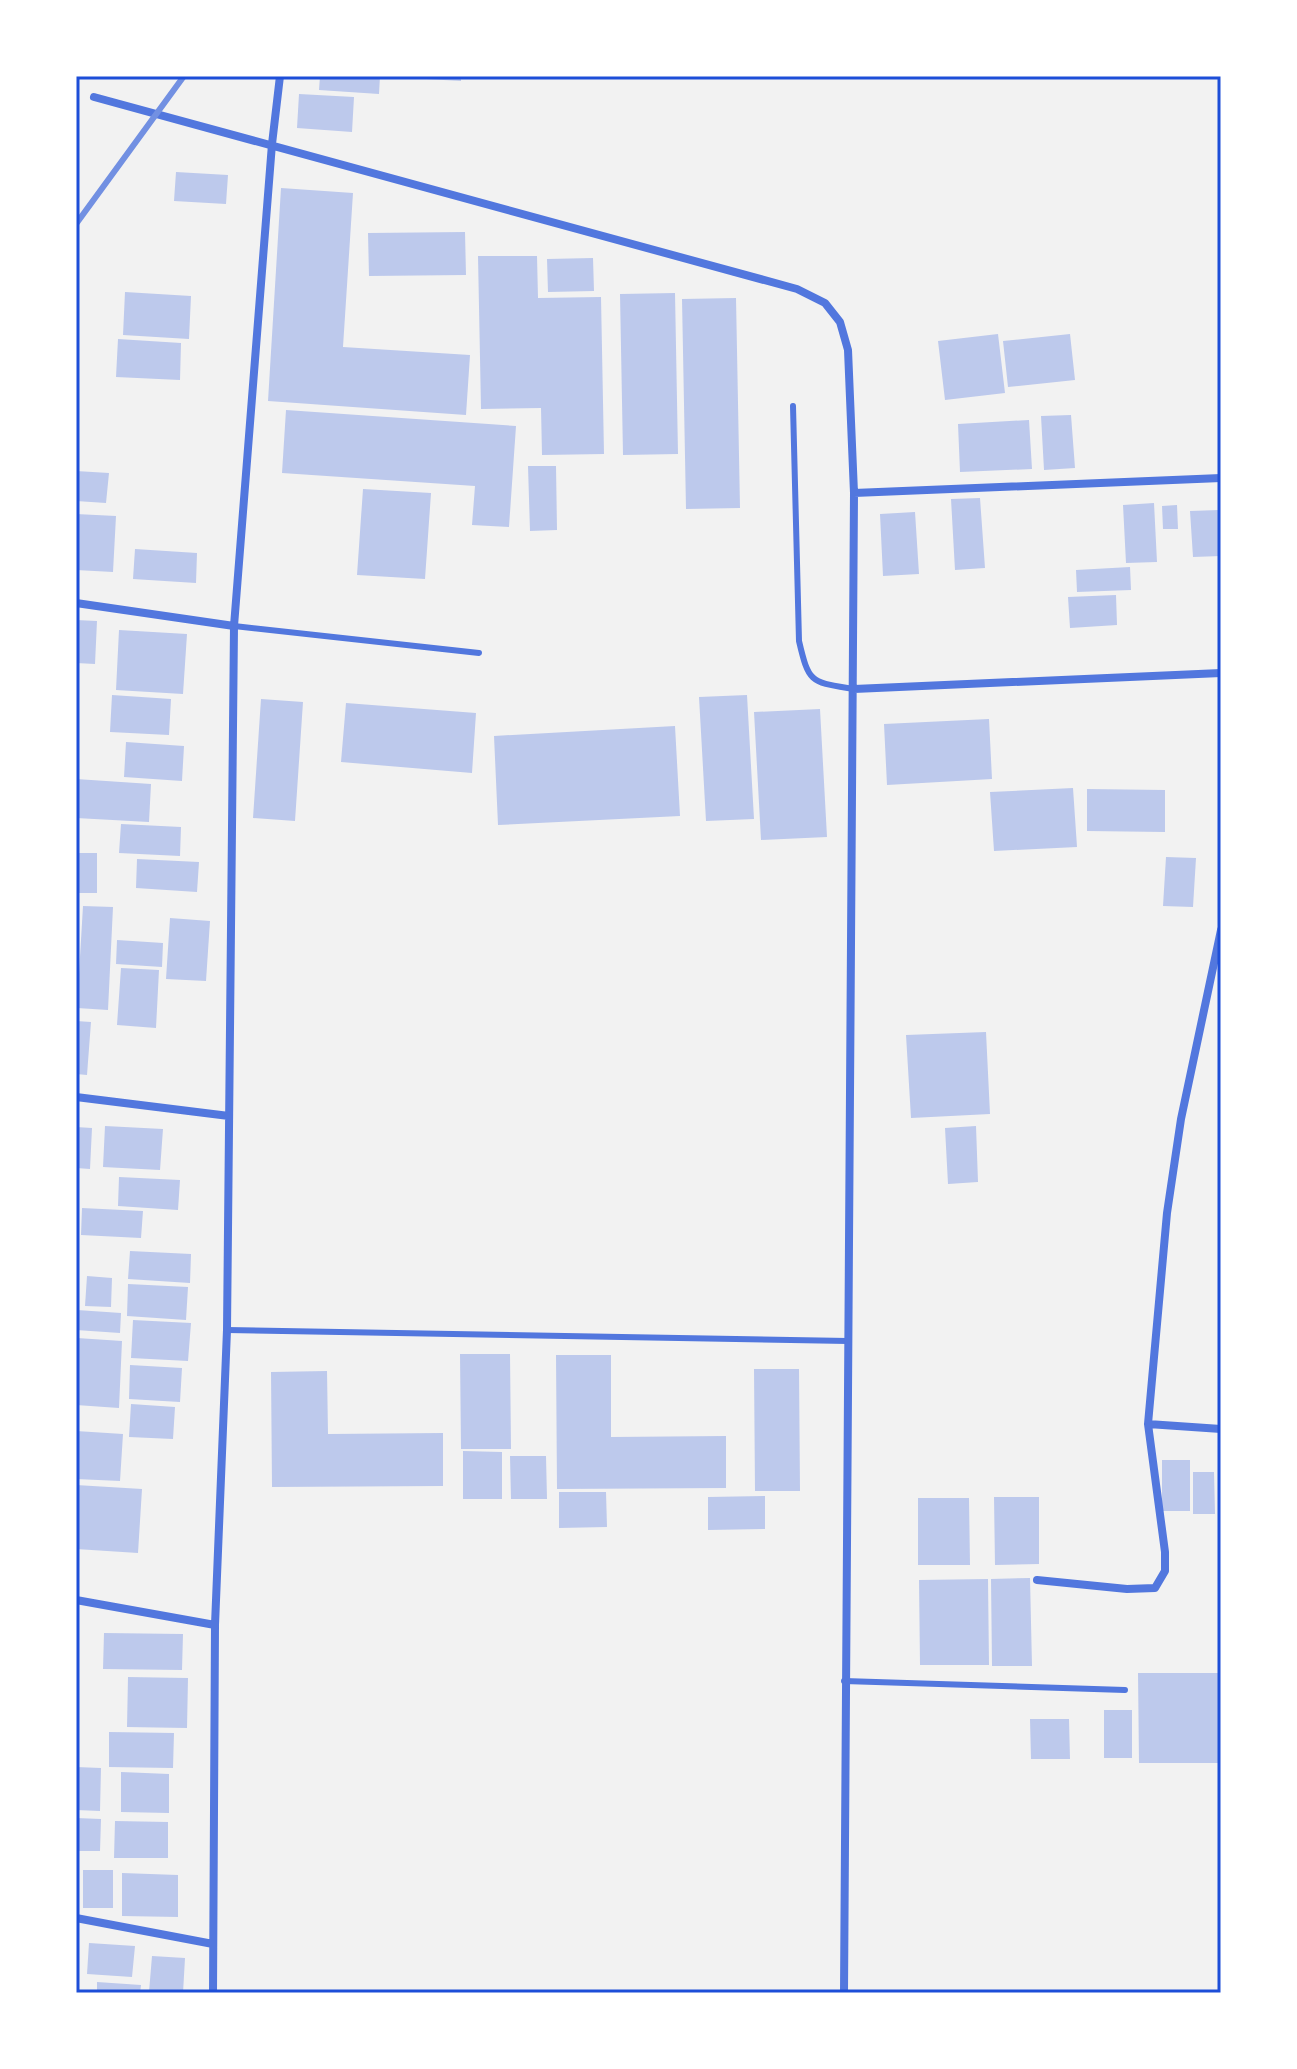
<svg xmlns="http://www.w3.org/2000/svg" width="1297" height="2069" viewBox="0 0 1297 2069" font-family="Helvetica,sans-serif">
<rect width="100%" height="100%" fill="#f2f2f2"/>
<path fill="#bdc9ec" d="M320 76H380L379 94 319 90Z
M409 76H461V81L409 78Z
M299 94 354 97 352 132 297 128Z
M176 172 228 175 226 204 174 201Z
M281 188 353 193 343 347 470 355 466 415 268 401Z
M465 232 466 275 369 276 368 233Z
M478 256H537L538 298 601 297 604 454 542 455 541 408 481 409Z
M593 258 594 291 548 292 547 259Z
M125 292 191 296 189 339 123 335Z
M675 293 678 454 623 455 620 294Z
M736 298 740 508 686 509 682 299Z
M998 334 1005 393 945 400 938 341Z
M1070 334 1075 380 1008 387 1003 341Z
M118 339 181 343 180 380 116 377Z
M286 410 516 426 509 527 472 525 475 486 282 473Z
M1071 415 1075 468 1044 470 1041 416Z
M1029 420 1032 469 960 472 958 424Z
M528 466H556L557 530 530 531Z
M76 471 109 473 106 503 76 501Z
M363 489 431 493 425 579 357 575Z
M980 498 985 568 955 570 951 499Z
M1154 503 1157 562 1126 563 1123 505Z
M1177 505 1178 529H1163L1162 506Z
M1219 510 1221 556 1193 557 1190 511Z
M915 512 919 574 883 576 880 514Z
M76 514 116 516 113 572 76 570Z
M135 549 197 553 196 583 133 579Z
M1130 567 1131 590 1077 592 1076 570Z
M1116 595 1117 625 1070 628 1068 597Z
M76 620 97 621 95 664 76 663Z
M119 630 187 634 183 694 116 690Z
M112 695 171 699 169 735 110 732Z
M747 695 754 819 706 821 699 697Z
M261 699 303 702 295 821 253 818Z
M346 703 476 713 472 773 341 762Z
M820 709 827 837 761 840 754 712Z
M989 719 992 779 887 785 884 724Z
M675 726 680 816 498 825 494 736Z
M126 742 184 746 182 781 124 777Z
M76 779 151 784 149 822 76 818Z
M1073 788 1077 847 994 851 990 792Z
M1087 789 1165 790V832L1087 831Z
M121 824 181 827 180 856 119 853Z
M76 853H97V893H76Z
M1166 857 1196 858 1193 907 1163 906Z
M137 859 199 862 197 892 136 888Z
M83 906 113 907 108 1010 77 1008Z
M170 918 210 921 206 981 166 979Z
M117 940 163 943 162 967 116 964Z
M121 968 159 970 156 1028 117 1025Z
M76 1021 91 1022 87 1075 76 1074Z
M986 1032 990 1114 911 1118 906 1035Z
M105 1126 163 1129 160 1170 103 1167Z
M976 1126 978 1182 948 1184 945 1128Z
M76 1127 92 1128 90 1169 76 1168Z
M119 1177 180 1180 178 1210 118 1206Z
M82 1208 143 1211 141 1238 81 1235Z
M130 1251 191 1254 190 1283 128 1279Z
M87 1276 112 1278 111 1307 85 1306Z
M128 1284 188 1287 186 1320 127 1316Z
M77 1310 121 1313 120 1333 76 1330Z
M133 1320 191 1323 188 1361 131 1358Z
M77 1338 122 1341 119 1408 76 1405Z
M460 1354H510L511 1449H461Z
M556 1355H611V1437L726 1436V1488L557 1489Z
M130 1365 182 1368 180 1402 129 1399Z
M754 1369H799L800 1491H755Z
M327 1371 328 1434 443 1433V1486L272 1487 271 1372Z
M131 1404 175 1407 173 1439 129 1437Z
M76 1431 123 1434 120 1481 76 1479Z
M463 1451 502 1452V1499H463Z
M510 1456H546L547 1499H511Z
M1162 1460H1190V1511H1162Z
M1193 1472H1214L1215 1514H1193Z
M76 1485 142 1489 138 1553 76 1549Z
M559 1492H606L607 1527 559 1528Z
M765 1496V1529L708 1530V1497Z
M994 1497H1039V1564L995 1565Z
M918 1498H969L970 1565H918Z
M1030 1578 1032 1666H992L991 1579Z
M988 1579 989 1665H920L919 1580Z
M104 1633 183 1634 182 1670 103 1669Z
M1138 1673H1221V1763H1139Z
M128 1677 188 1678 187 1728 127 1727Z
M1104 1710H1132V1758H1104Z
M1030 1719H1069L1070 1759H1031Z
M109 1732 174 1733 173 1768 109 1767Z
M76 1767 101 1768 100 1811 76 1810Z
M121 1772 169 1774V1813L121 1812Z
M76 1818 101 1819 100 1851H76Z
M115 1821 168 1822V1858H114Z
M83 1870H113V1908H83Z
M122 1873 178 1875V1917L122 1916Z
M89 1943 135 1946 132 1977 87 1974Z
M152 1956 185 1958 183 1993 149 1992Z
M97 1982 141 1985 140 1993H97Z"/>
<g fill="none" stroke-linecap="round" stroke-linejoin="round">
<path stroke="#5277de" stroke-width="6" d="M793 406 799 641C809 684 811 682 854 689
M234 626 479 653
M227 1330 848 1341
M844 1681 1125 1690"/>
<path stroke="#5277de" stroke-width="8" d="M94 97 797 289 825 303 840 322 848 350 854 493 844 1993
M854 493 1221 478
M76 603 234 626
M854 689 1221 673
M1221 930 1181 1119 1167 1213 1148 1424 1221 1429
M76 1097 229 1116
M1037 1580 1127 1589 1155 1588 1165 1571V1552L1148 1424
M76 1600 215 1625
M76 1918 213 1944
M213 1993 215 1625 227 1330 234 626 272 144 280 76"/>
<path stroke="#7290e2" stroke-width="6" d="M76 224 184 76"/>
</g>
<rect width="1297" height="2069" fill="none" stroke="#ffffff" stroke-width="156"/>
<rect x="78" y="78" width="1141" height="1913" fill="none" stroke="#1d4ed8" stroke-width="3"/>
</svg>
